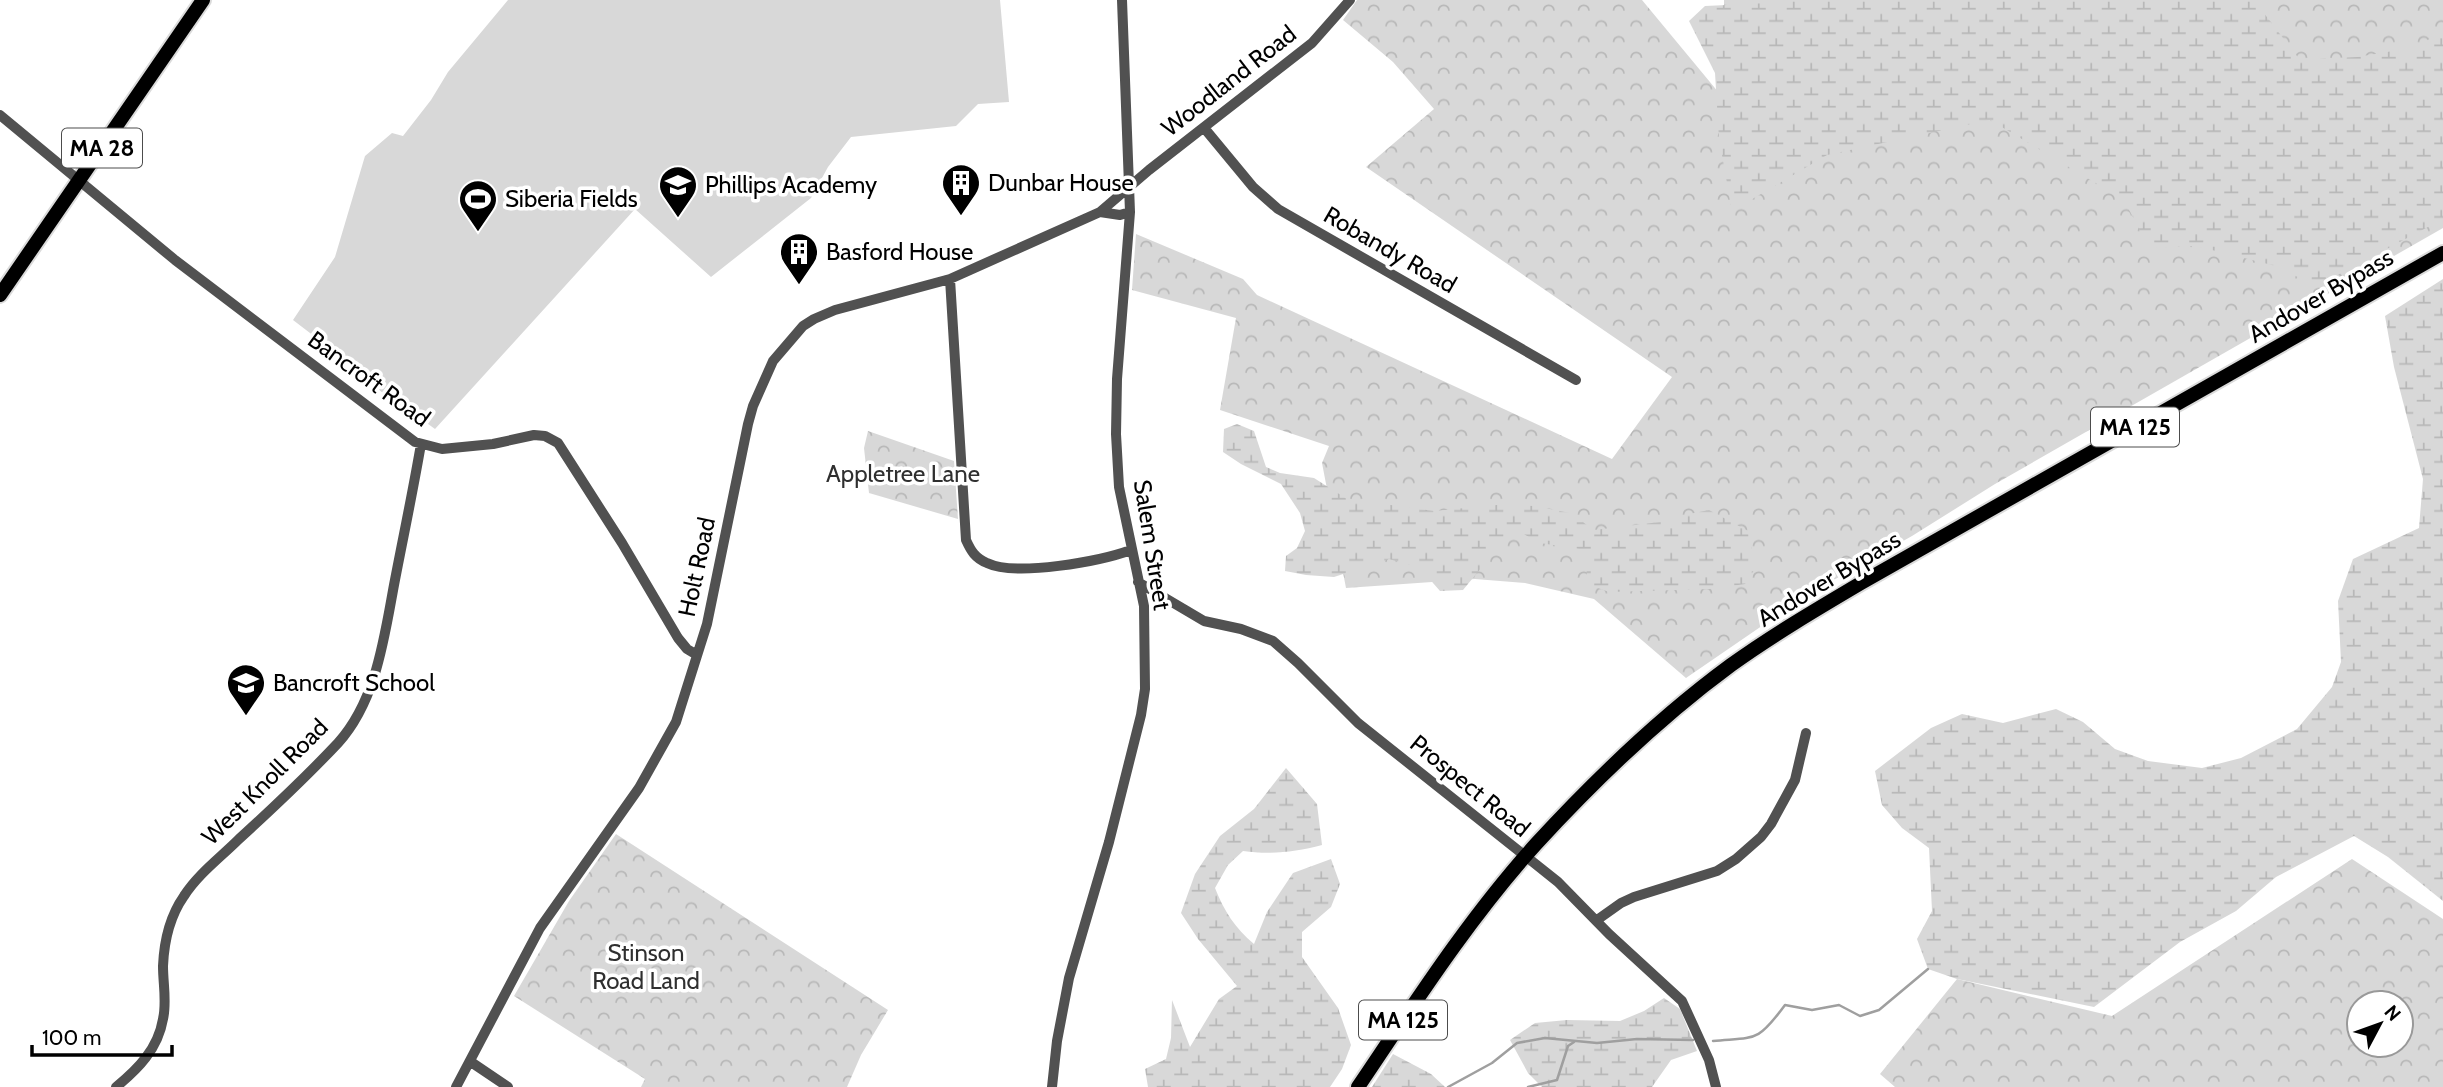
<svg xmlns="http://www.w3.org/2000/svg" width="2443" height="1087" viewBox="0 0 2443 1087" font-family="Cabin,sans-serif">
<defs>
<pattern id="forest-crowns" width="20" height="18" patternUnits="userSpaceOnUse" patternTransform="scale(1.75)"><rect width="20" height="18" fill="#d8d8d8"/><path d="M2 6a3 3 0 1 1 6 0M12 15a3 3 0 1 1 6 0" fill="none" stroke="#b8b8b8"/></pattern>
<pattern id="wetland-marsh" width="20" height="14" patternUnits="userSpaceOnUse" patternTransform="scale(1.75)"><rect width="20" height="14" fill="#d8d8d8"/><path d="M1 5h8M5 5V1M11 12h8M15 12V8" fill="none" stroke="#b8b8b8"/></pattern>
</defs>
<rect width="100%" height="100%" fill="#fff"/>
<path fill="#d8d8d8" d="M508 0H1000L1009 102 978 104 956 126 851 137 828 167 811 198 711 277 635 209 435 429 424 421 421 424 356 371 357 369 293 320 335 257 365 156 392 133 403 136 431 100 448 72Z"/>
<path fill="url(#forest-crowns)" fill-rule="evenodd" d="M1357 0H1642L1724 99V0H2443V228L1995 484 1912 536 1807 595 1686 678 1594 599 1525 583 1475 579 1346 588 1322 463 1329 446 1220 410 1236 318 1132 290 1136 234 1243 279 1257 295 1612 459 1672 377 1366 167 1434 109 1393 62 1343 20Z
M868 431 954 461 958 519 869 493 864 448Z
M616 834 888 1010 861 1055 847 1087H641L645 1079 514 996 569 901Z
M2352 859 2443 919V1087H1895L1880 1074 1957 979 2112 1016ZM2359 1003H2401V1045H2359Z"/>
<path fill="url(#wetland-marsh)" d="M1774 0H2264L2263 12 2300 60 2357 57 2417 47 2443 30V219L2315 287 2280 267 2196 246 2149 248 2124 200 1990 120 1827 155 1732 211 1719 138 1715 73 1689 21 1705 6 1770 3Z
M2443 279V901L2388 857 2354 836 2276 877 2236 911 2180 942 2094 1007 1957 979 1928 969 1917 939 1932 911 1929 848 1902 828 1882 805 1875 771 1931 728 1962 714 2003 723 2056 709 2083 722 2115 749 2148 761 2202 768 2241 758 2297 729 2332 687 2341 662 2338 601 2353 559 2419 528 2423 479 2394 367 2385 316Z
M1237 424 1254 431 1266 467 1280 473 1314 478 1347 499 1434 511 1497 505 1535 506 1570 513 1594 530 1668 521 1684 515 1709 510 1748 531 1756 567 1745 584 1710 589 1609 592 1587 584 1586 550 1540 543 1518 531 1505 539 1463 590 1440 591 1420 568 1389 559 1334 577 1306 575 1285 571 1286 556 1297 548 1305 531 1300 513 1281 484 1241 464 1223 452 1224 429Z
M1286 768 1317 804 1322 845C1295 852 1271 855 1243 851L1228 865 1215 888C1224 911 1235 928 1254 944L1267 912 1293 873 1331 859 1340 884 1331 907 1302 932V957L1338 1008 1351 1045 1342 1069 1330 1087H1148L1145 1069 1166 1059 1171 1038 1172 1000 1190 1047 1219 999 1237 986 1198 939 1181 913 1195 874 1220 836 1254 809Z
M1664 998 1680 1009 1697 1051 1671 1060 1652 1087H1542L1528 1073 1510 1040 1535 1023 1567 1020 1620 1021 1644 1011Z
M1393 1054 1431 1074 1445 1087H1372Z"/>
<g fill="none" stroke-linecap="round" stroke-linejoin="round">
<path stroke="#9f9f9f" stroke-width="2.5" d="M1713 1041C1756 1037 1757 1043 1785 1005L1812 1010 1839 1005 1860 1016 1879 1010 1928 969
M1448 1087 1492 1063 1517 1043 1545 1038 1597 1043 1637 1039 1693 1040
M1528 1087 1557 1080 1568 1046 1574 1042"/>
<defs>
<path id="major" d="M0 295 203 0
M1358 1087C1414 1004 1469 918 1536 844 1593 782 1663 715 1731 665 1773 635 1817 609 1861 583L2443 253"/>
</defs>
<use href="#major" stroke="#dbdbdb" stroke-width="18"/>
<path stroke="#515151" stroke-width="10" d="M0 115 175 260 415 442 442 449 493 444 534 435 545 436 558 443 622 543 678 638 687 649 697 655
M1205 129 1253 187 1278 209 1576 380
M1100 212 1149 170 1312 43 1350 0
M950 279 966 540C971 551 975 558 987 563 1016 577 1101 561 1131 550
M1138 582 1204 621 1241 629 1273 641 1298 663 1358 723 1558 882 1609 934 1682 1001 1709 1060 1716 1087
M1597 920 1621 903 1634 897 1717 871 1736 859 1761 837 1771 824 1795 780 1806 733
M471 1062 508 1087
M116 1087C138 1069 158 1049 163 1019 167 1002 163 984 163 966 164 943 170 916 184 896 198 874 221 857 239 839 273 808 307 776 338 743 376 701 384 639 394 585 403 538 413 491 421 444
M456 1087 540 928 639 788 676 722 707 624 748 424 753 406 773 361 803 326 814 319 835 310 950 279 1100 212 1120 215 1130 212
M1052 1087 1057 1041 1069 978 1109 842 1141 715 1145 689 1144 606 1119 487 1116 434 1117 379 1130 212 1122 0"/>
<use href="#major" stroke="#000" stroke-width="14"/>
</g>
<defs>
<symbol id="building-pin" viewBox="-11 -11 22 30"><path d="M0 17L-7.5 6A9.5 9.5 0 1 1 7.5 6Z" fill="#000" stroke="#fff"/><path d="M-4-6H4V6H1V3H-1V6H-4ZM-2.5-4.3h1.7v1.8h-1.7ZM.8-4.3h1.7v1.8H.8ZM-2.5-1h1.7V.8h-1.7ZM.8-1h1.7V.8H.8Z" fill="#fff"/></symbol>
<symbol id="school-pin" viewBox="-11 -11 22 30"><path d="M0 17L-7.5 6A9.5 9.5 0 1 1 7.5 6Z" fill="#000" stroke="#fff"/><path d="M0-5L7-2L0 1L-7-2ZM-4 1L0 2.5L4 1V4Q0 6-4 4Z" fill="#fff"/></symbol>
<symbol id="stadium-pin" viewBox="-11 -11 22 30"><path d="M0 17L-7.5 6A9.5 9.5 0 1 1 7.5 6Z" fill="#000" stroke="#fff"/><path d="M0-5a6.5 5 0 1 0 0 10a6.5 5 0 1 0 0-10ZM-3.5-1.8h7v3.6h-7Z" fill="#fff"/></symbol>
</defs>
<g fill-rule="evenodd">
<use href="#building-pin" x="939" y="161" width="44" height="60"/>
<use href="#school-pin" x="656" y="163" width="44" height="60"/>
<use href="#stadium-pin" x="456" y="177" width="44" height="60"/>
<use href="#building-pin" x="777" y="230" width="44" height="60"/>
<use href="#school-pin" x="224" y="661" width="44" height="60"/>
</g>
<g text-anchor="middle" stroke-width="7" stroke-linejoin="round" paint-order="stroke">
<g fill="#fff" stroke="#4c4c4c" stroke-width="2">
<rect x="62" y="128.5" width="80" height="39" rx="5"/>
<rect x="2091" y="407.5" width="88" height="39" rx="5"/>
<rect x="1359" y="1000.5" width="88" height="39" rx="5"/>
</g>
<g font-size="23" font-weight="bold" fill="#000">
<text x="102" y="156">MA 28</text>
<text x="2135" y="435">MA 125</text>
<text x="1403" y="1028">MA 125</text>
</g>
<g font-size="24" fill="#000" stroke="#fff">
<text transform="translate(1229 81) rotate(-38)" y="8">Woodland Road</text>
<text transform="translate(1390 250) rotate(30)" y="8">Robandy Road</text>
<text transform="translate(2321 296) rotate(-30)" y="8">Andover Bypass</text>
<text transform="translate(369 379) rotate(36)" y="8">Bancroft Road</text>
<text transform="translate(1152 545) rotate(81)" y="8">Salem Street</text>
<text transform="translate(697 567) rotate(-78)" y="8">Holt Road</text>
<text transform="translate(1829 579) rotate(-31)" y="8">Andover Bypass</text>
<text transform="translate(265 782) rotate(-45)" y="8">West Knoll Road</text>
<text transform="translate(1470 786) rotate(39)" y="8">Prospect Road</text>
</g>
<g font-size="24" fill="#000" stroke="#fff" text-anchor="start">
<text x="988" y="191">Dunbar House</text>
<text x="705" y="193">Phillips Academy</text>
<text x="505" y="207">Siberia Fields</text>
<text x="826" y="260">Basford House</text>
<text x="273" y="691">Bancroft School</text>
</g>
<g font-size="24" fill="#2f2f2f" stroke="#fff">
<text x="903" y="482">Appletree Lane</text>
<text x="646" y="961">Stinson<tspan x="646" dy="28">Road Land</tspan></text>
</g>
</g>
<g transform="translate(2380 1024) rotate(49)"><circle r="33" fill="#ffffff" stroke="#999999" stroke-width="2"/>
<path d="M0-5L12 26L0 18L-12 26Z" fill="#000000"/>
<text y="-10" font-size="19" font-weight="bold" text-anchor="middle" fill="#000000">N</text>
</g>
<path d="M32 1045v10h140v-10" fill="none" stroke="#000000" stroke-width="3.5"/>
<text x="42" y="1045" font-size="21" fill="#000000" stroke="#ffffff" stroke-width="5" paint-order="stroke">100 m</text>
</svg>
